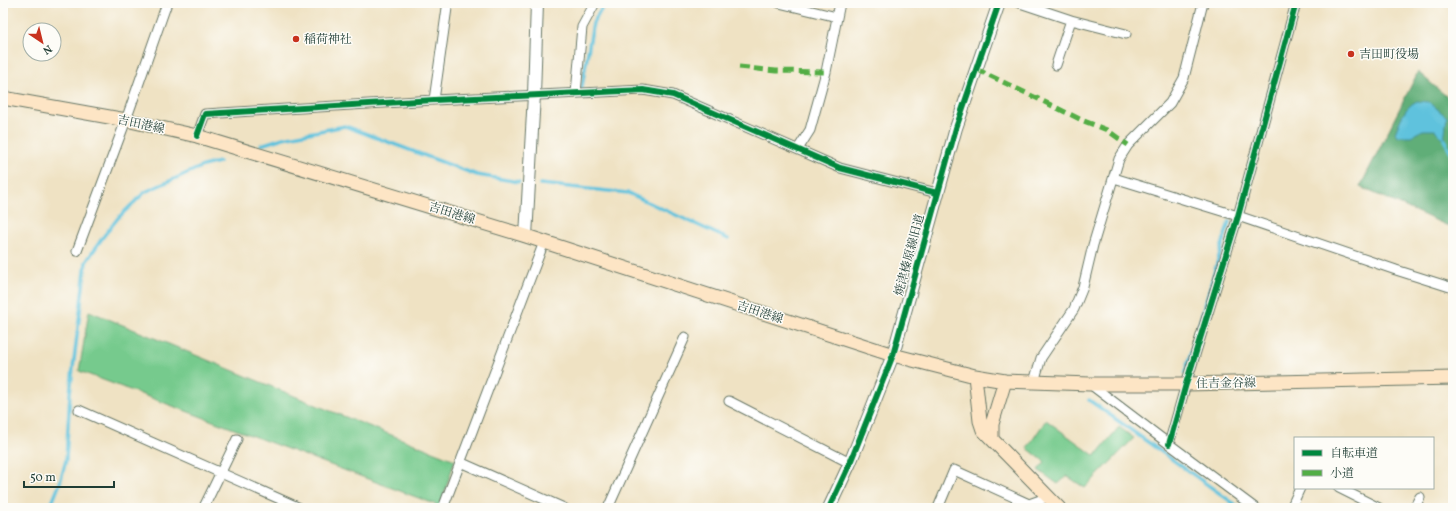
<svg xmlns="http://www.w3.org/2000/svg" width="1456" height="511" viewBox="0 0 1456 511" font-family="Vollkorn,'Noto Serif JP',serif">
<rect width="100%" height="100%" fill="#fdfcf7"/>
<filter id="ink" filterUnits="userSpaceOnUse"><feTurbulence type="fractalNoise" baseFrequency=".025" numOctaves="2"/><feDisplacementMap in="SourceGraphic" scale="8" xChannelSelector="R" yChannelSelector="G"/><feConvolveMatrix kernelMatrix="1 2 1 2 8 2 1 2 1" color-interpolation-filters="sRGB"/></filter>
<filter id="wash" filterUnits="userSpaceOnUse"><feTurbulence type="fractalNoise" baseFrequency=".012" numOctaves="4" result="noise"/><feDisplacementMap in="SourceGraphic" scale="16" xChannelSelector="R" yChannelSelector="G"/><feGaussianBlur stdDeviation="0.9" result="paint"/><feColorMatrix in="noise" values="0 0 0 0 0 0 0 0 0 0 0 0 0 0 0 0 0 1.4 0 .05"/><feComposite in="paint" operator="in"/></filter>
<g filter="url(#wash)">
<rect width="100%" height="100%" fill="#efe2c3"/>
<path fill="#76ca8d" stroke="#4a8460" d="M89 311 333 412 455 460 440 506 79 371Z
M1046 420 1095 456 1119 427 1134 438 1085 488 1067 476 1058 484 1038 470 1045 462 1027 448Z"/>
<path fill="#60ae78" stroke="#407656" d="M1418 72 1453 102V228L1360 187Z"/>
<path fill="#5fc2dd" stroke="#3f8088" d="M1417 101 1429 102 1447 117 1444 140 1435 130H1423L1411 136H1398L1395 133C1400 121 1404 107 1417 101Z"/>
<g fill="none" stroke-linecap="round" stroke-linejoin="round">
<path stroke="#5fc2dd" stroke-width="3.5" d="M581 92 593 23 605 3
M1444 140 1453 155
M261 145 283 138 345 126 477 175 519 182
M540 184 628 193 728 239
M1185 373 1229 222
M1089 400 1240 508
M50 508 60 483 66 460 70 393 86 262 103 237 118 218 145 192 203 166 219 162"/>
</g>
</g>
<g filter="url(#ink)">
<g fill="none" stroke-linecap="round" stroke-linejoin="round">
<defs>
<path id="minor" d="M779 3 837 17
M1020 3 1071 20 1126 34
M1056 65 1071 20
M576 93 582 27 595 3
M434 100 447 8
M197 136 205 114 434 100 643 90 673 95 840 168 937 193
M798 149 810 130 826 72 840 3
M1114 178 1238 216 1396 270 1453 288
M77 251 126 120 167 3
M1034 382 1041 358 1074 309 1083 287 1093 245 1119 159 1128 145 1170 103 1184 78 1203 3
M1090 384 1169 444 1255 508
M729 401 850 463
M79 410 300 508
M1169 444 1186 384 1238 216 1296 3
M460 462 564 508
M1339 488 1379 508
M204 507 237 439
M443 508 544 242
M608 508 685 337
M938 508 954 470 1029 504 1049 497
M1291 508 1300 488
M1414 508 1420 497"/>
<path id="tertiary" d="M526 236 534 95 537 3
M829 508 850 463 893 355 956 128 999 3"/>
<path id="secondary" d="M3 98 126 120 197 136 526 236 893 355 975 376 1005 381 1090 384H1186L1453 378
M975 376 980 421 983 430 1059 508
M992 438V424L1005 381"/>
</defs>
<use href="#minor" stroke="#687766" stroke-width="11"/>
<use href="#tertiary" stroke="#687766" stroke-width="14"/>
<use href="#secondary" stroke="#687766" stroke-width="15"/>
<use href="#minor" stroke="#fff" stroke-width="9"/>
<use href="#tertiary" stroke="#fff" stroke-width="12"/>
<use href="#secondary" stroke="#fde5c5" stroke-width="13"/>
<path stroke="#52ad45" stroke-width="5" stroke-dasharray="10 5" stroke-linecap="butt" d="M739 67 776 71 826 72
M976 69 1084 121 1107 130 1128 145"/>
<defs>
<path id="cycleway" d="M197 136 205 114 434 100 643 90 673 95 840 168 937 193
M1169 444 1186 384 1238 216 1296 3
M829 508 850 463 893 355 956 128 999 3"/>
</defs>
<use href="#cycleway" stroke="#fdfcf7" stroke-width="8"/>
<use href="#cycleway" stroke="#00873e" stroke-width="6"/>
</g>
</g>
<g fill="#c8321e" stroke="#fdfcf7" stroke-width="1.5">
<circle cx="296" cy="39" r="4"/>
<circle cx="1351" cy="54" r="4"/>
</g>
<g text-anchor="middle" stroke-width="3" stroke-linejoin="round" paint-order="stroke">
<g font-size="12" fill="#1f3d34" stroke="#fdfcf7" text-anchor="start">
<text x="304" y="43">稲荷神社</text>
<text x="1359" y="58">吉田町役場</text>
</g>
<g font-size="12" fill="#1f3d34" stroke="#fdfcf7">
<text transform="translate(141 124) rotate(12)" y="4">吉田港線</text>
<text transform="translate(452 213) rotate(17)" y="4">吉田港線</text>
<text transform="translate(909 255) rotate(-75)" y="4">焼津榛原線旧道</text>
<text transform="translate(760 312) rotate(18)" y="4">吉田港線</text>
<text transform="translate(1226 383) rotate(-1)" y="4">住吉金谷線</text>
</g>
</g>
<rect width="1456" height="511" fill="none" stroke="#fdfcf7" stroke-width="16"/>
<rect x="1294" y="437" width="140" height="52" fill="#fdfcf7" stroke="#a4b0a9"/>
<rect x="1302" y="450" width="20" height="6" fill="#00873e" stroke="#a4b0a9"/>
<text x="1330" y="457" font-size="12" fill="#1f3d34">自転車道</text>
<rect x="1302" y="470" width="20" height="6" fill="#52ad45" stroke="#a4b0a9"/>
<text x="1330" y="477" font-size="12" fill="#1f3d34">小道</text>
<g transform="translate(42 42) rotate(145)"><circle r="19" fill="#fdfcf7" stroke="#a4b0a9"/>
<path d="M0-3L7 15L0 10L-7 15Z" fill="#c8321e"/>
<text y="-6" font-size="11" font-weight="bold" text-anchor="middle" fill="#1f3d34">N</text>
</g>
<path d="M24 481v6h90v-6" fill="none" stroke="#1f3d34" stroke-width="2"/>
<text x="30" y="481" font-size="12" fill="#1f3d34" stroke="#fdfcf7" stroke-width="3" paint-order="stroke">50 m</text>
</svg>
